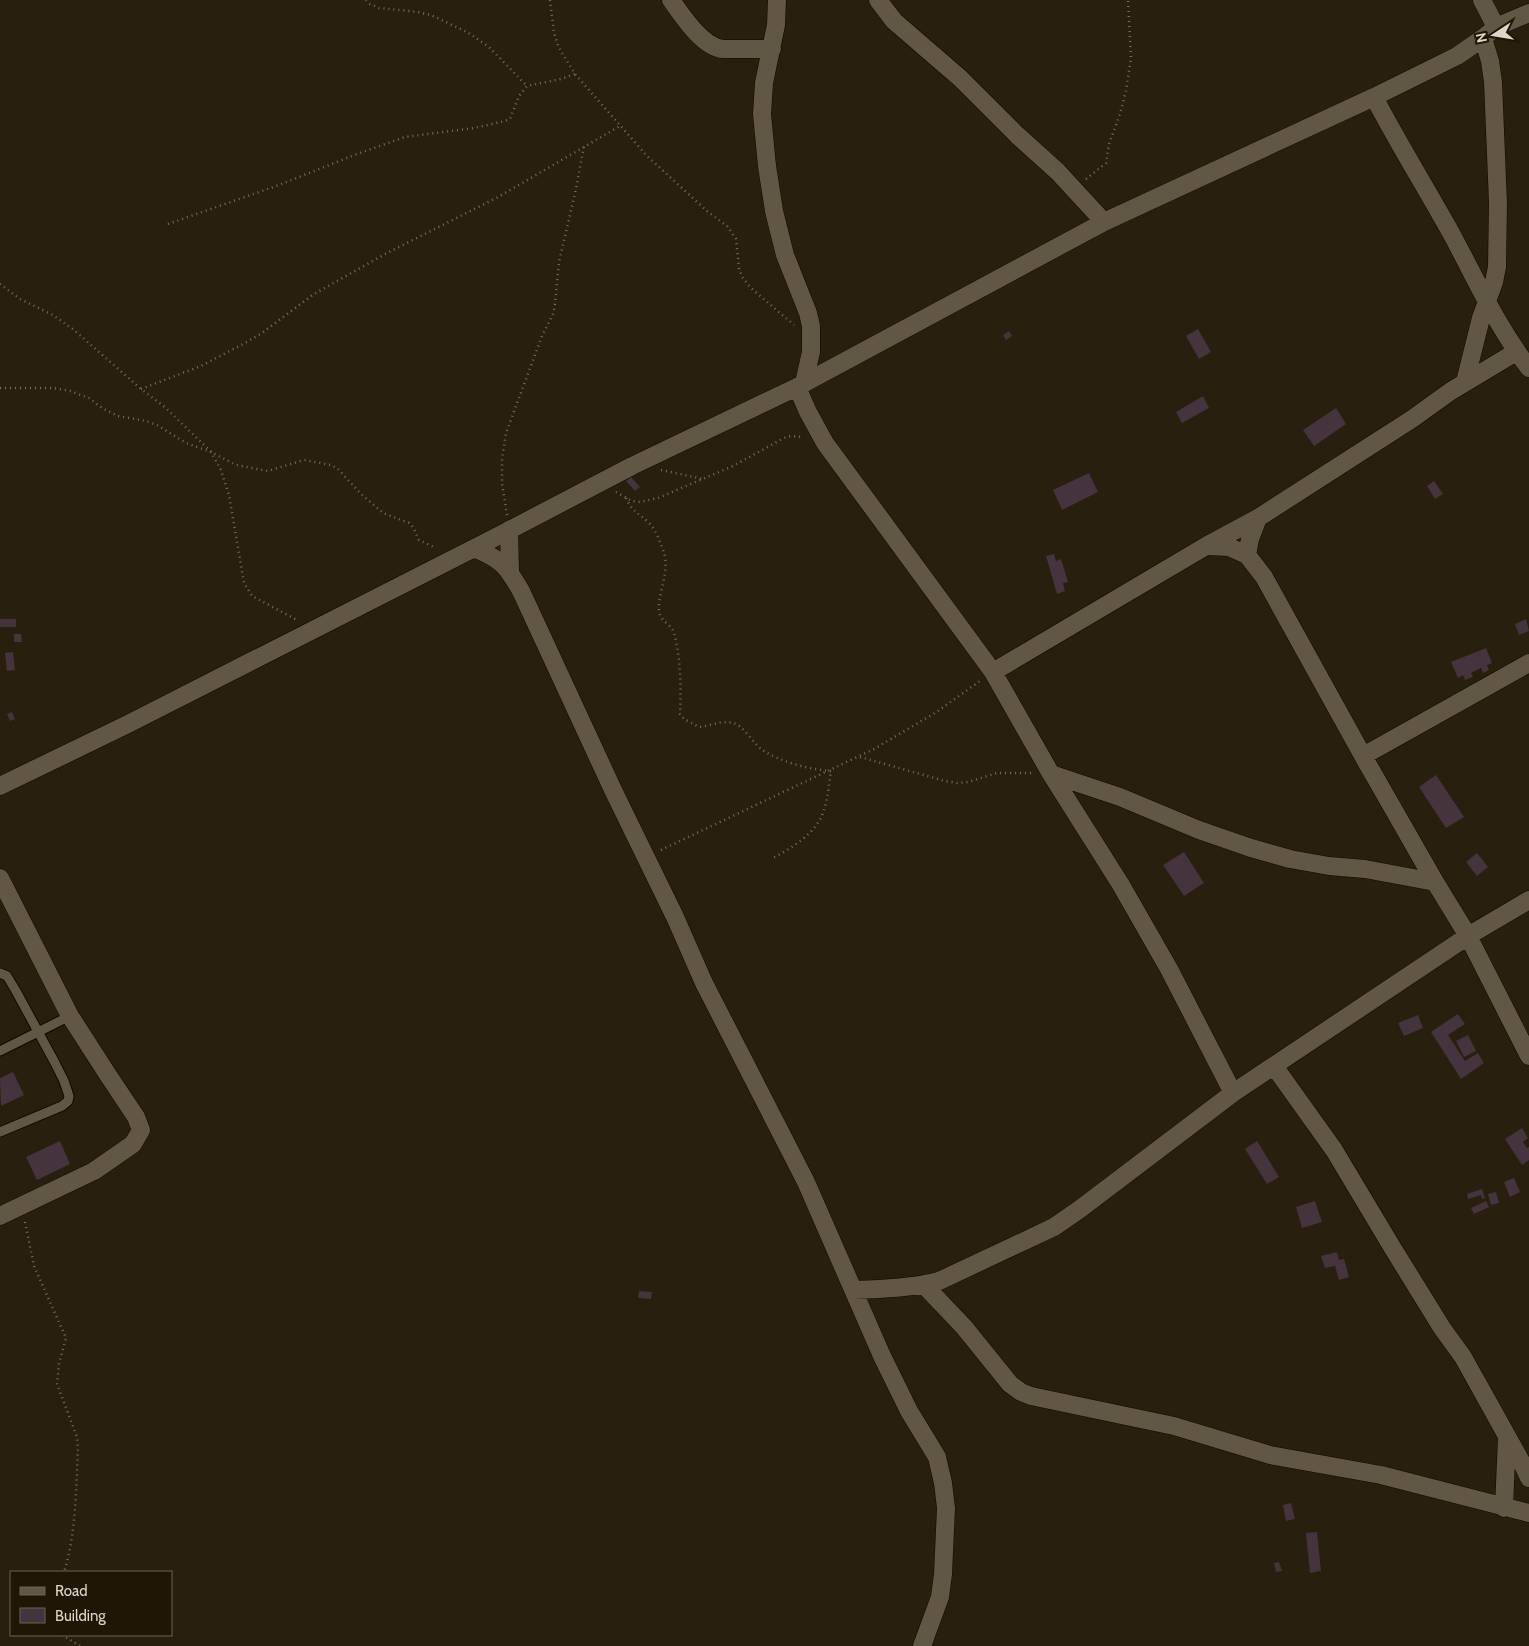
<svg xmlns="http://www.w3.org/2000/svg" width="1529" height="1646" viewBox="0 0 1529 1646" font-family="Cabin,sans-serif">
<rect width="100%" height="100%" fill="#291f0e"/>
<path fill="#45333e" d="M1198 329 1211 352 1199 359 1186 336Z
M1009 331 1012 336 1006 340 1003 335Z
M1203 396 1209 408 1182 423 1176 412Z
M1336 408 1346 424 1314 446 1303 430Z
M1089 473 1098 492 1062 510 1053 490Z
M631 477 640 487 635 491 626 481Z
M1434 481 1443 494 1435 499 1427 486Z
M1054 554 1056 561 1061 559 1068 582 1063 583 1065 591 1057 594 1046 556Z
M0 619H16V627H0Z
M1526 619 1529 631 1519 635 1515 624Z
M14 634H21L22 642H14Z
M1486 648 1492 663 1487 665 1489 670 1483 673 1481 668 1471 673 1473 677 1465 680 1463 675 1458 678 1451 662Z
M13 652 15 670 7 671 5 653Z
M12 712 15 719 10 721 7 714Z
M1436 775 1464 817 1446 828 1419 787Z
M1184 852 1204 883 1184 896 1163 865Z
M1477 853 1488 867 1477 876 1466 862Z
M1458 1014 1465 1024 1448 1035 1465 1061 1478 1053 1484 1063 1461 1079 1431 1032Z
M1418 1015 1423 1028 1404 1036 1398 1023Z
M1468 1035 1476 1051 1464 1057 1456 1041Z
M13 1072 24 1095 1 1106 0 1078Z
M1522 1128 1528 1138 1523 1142 1527 1148 1529 1147V1160L1522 1165 1505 1139Z
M60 1141 70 1164 37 1180 26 1157Z
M1257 1141 1279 1177 1267 1184 1245 1149Z
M1514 1178 1520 1192 1510 1197 1504 1182Z
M1482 1189 1485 1198 1482 1199 1481 1195 1468 1199 1467 1194Z
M1496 1192 1499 1203 1491 1205 1488 1194Z
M1315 1201 1322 1222 1302 1228 1296 1207Z
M1486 1201 1489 1207 1474 1214 1471 1208Z
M1337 1252 1339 1260 1344 1259 1349 1277 1339 1280 1335 1266 1325 1268 1321 1256Z
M639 1291 652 1292 651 1299 638 1298Z
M1291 1503 1295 1519 1286 1521 1283 1505Z
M1317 1532 1321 1571 1310 1573 1306 1533Z
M1279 1562 1282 1571 1276 1572 1274 1563Z"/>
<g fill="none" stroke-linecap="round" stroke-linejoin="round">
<defs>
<path id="service" d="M0 973 7 976 16 991 55 1063 64 1081 69 1096 68 1101 62 1106 0 1132
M0 1051 70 1016"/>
<path id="minor" d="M671 0C682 15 702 47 723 49H772
M777 0 776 25 764 83 762 114 767 166 774 211 785 255 808 313 811 326V352L804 383
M878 0 894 21 960 78 1017 135 1058 172 1104 222
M1482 0 1496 27
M1374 97C1398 143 1426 188 1451 233 1476 279 1497 327 1529 368
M1465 382 1481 318 1494 282 1497 267 1498 203 1493 82 1490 61 1483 38
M797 387 808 412 825 443 993 672 1051 774 1121 885 1169 969 1233 1093
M509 530 510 570
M1206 546 1229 547 1247 555 1264 577 1363 756 1435 882 1468 936 1529 1056
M474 548C502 560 506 565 521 591L613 790 675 917 704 983 806 1182 882 1356 909 1411 937 1457 943 1483 946 1508 943 1574 940 1597 922 1646
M1247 555 1250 539 1258 518
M993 672 1206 546 1258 518 1412 419 1451 391 1516 352
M1363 756 1529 663
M1051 774 1120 797 1199 830 1251 848 1290 859 1329 866 1365 869 1435 882
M0 786 128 724 500 535 632 466 797 387 1104 222 1374 97 1457 56 1483 38 1496 27 1529 13
M0 878 70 1016 108 1075 136 1117 141 1130 133 1144 94 1171 0 1216
M1274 1066 1334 1150 1392 1247 1442 1328 1463 1357 1523 1465 1529 1478
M924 1285 964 1327 1010 1384 1021 1392 1031 1396 1174 1426 1270 1455 1381 1475 1529 1513
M854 1290C883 1289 911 1288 939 1281L1054 1227 1080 1209 1233 1093 1468 936 1529 900
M1504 1508 1507 1436"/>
</defs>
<use href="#service" stroke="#110900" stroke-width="11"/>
<use href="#minor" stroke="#110900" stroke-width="19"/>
<path stroke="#776e60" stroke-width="2.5" stroke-dasharray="1 4" stroke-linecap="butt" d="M366 0 370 4 379 8 418 12 431 15 467 32 489 47 527 86
M550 0 554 33 559 48 575 74 647 156 707 211 727 226 736 239 739 268 742 277 751 288 794 325
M1086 179 1106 163 1109 144 1120 114 1126 91 1131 58 1128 0
M168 224 279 185 357 154 405 137 474 128 505 121 510 119 519 96 527 86 561 79 575 74
M0 284 20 299 53 315 74 330 141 389 166 408 211 452 236 465 268 471 304 460 331 465 338 469 360 493 383 513 409 523 413 527 419 540 436 548
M0 388H53L70 391 89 398 102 408 118 416 146 421 157 425 186 443 211 452 221 470 229 495 244 583 252 596 297 620
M141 389 201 366 243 344 262 333 314 294 387 253 500 196 620 126
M661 470 703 479
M616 492 632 501 640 502 658 498 733 466 784 438 791 436 804 437
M626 498C633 513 639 513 649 523 655 529 659 539 662 547 672 571 658 588 659 611 660 621 672 625 674 633 681 659 681 688 680 714L684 719 699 727C711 726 721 720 733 723 743 725 753 743 761 749 780 762 808 769 831 771 829 783 828 798 824 810 817 833 793 847 773 858
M507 515 502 483V459L506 433 542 336 553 314 555 304 559 262 576 189 584 146
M860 757 945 781 957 783 968 782 997 773H1032
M661 850 874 749 935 713 980 681
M25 1222 34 1266 66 1338 59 1364 57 1384 77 1437 78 1449C76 1487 76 1536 64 1572
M62 1635 80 1646"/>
<use href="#service" stroke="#625644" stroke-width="9"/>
<use href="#minor" stroke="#625644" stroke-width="18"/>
</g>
<rect x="10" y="1571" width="162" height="65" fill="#1f1606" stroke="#6b6355"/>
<rect x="20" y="1587" width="25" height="8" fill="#625644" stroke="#6b6355"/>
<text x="55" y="1596" font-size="15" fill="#dcd6cb">Road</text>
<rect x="20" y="1608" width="25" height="15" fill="#45333e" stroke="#6b6355"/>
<text x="55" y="1621" font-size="15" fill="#dcd6cb">Building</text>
<g transform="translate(1494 35) rotate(258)" stroke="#1f1606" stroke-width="4" paint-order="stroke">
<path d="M0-4L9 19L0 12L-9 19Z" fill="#dcd6cb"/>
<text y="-8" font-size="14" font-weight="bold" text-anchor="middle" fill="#dcd6cb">N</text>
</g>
</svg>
